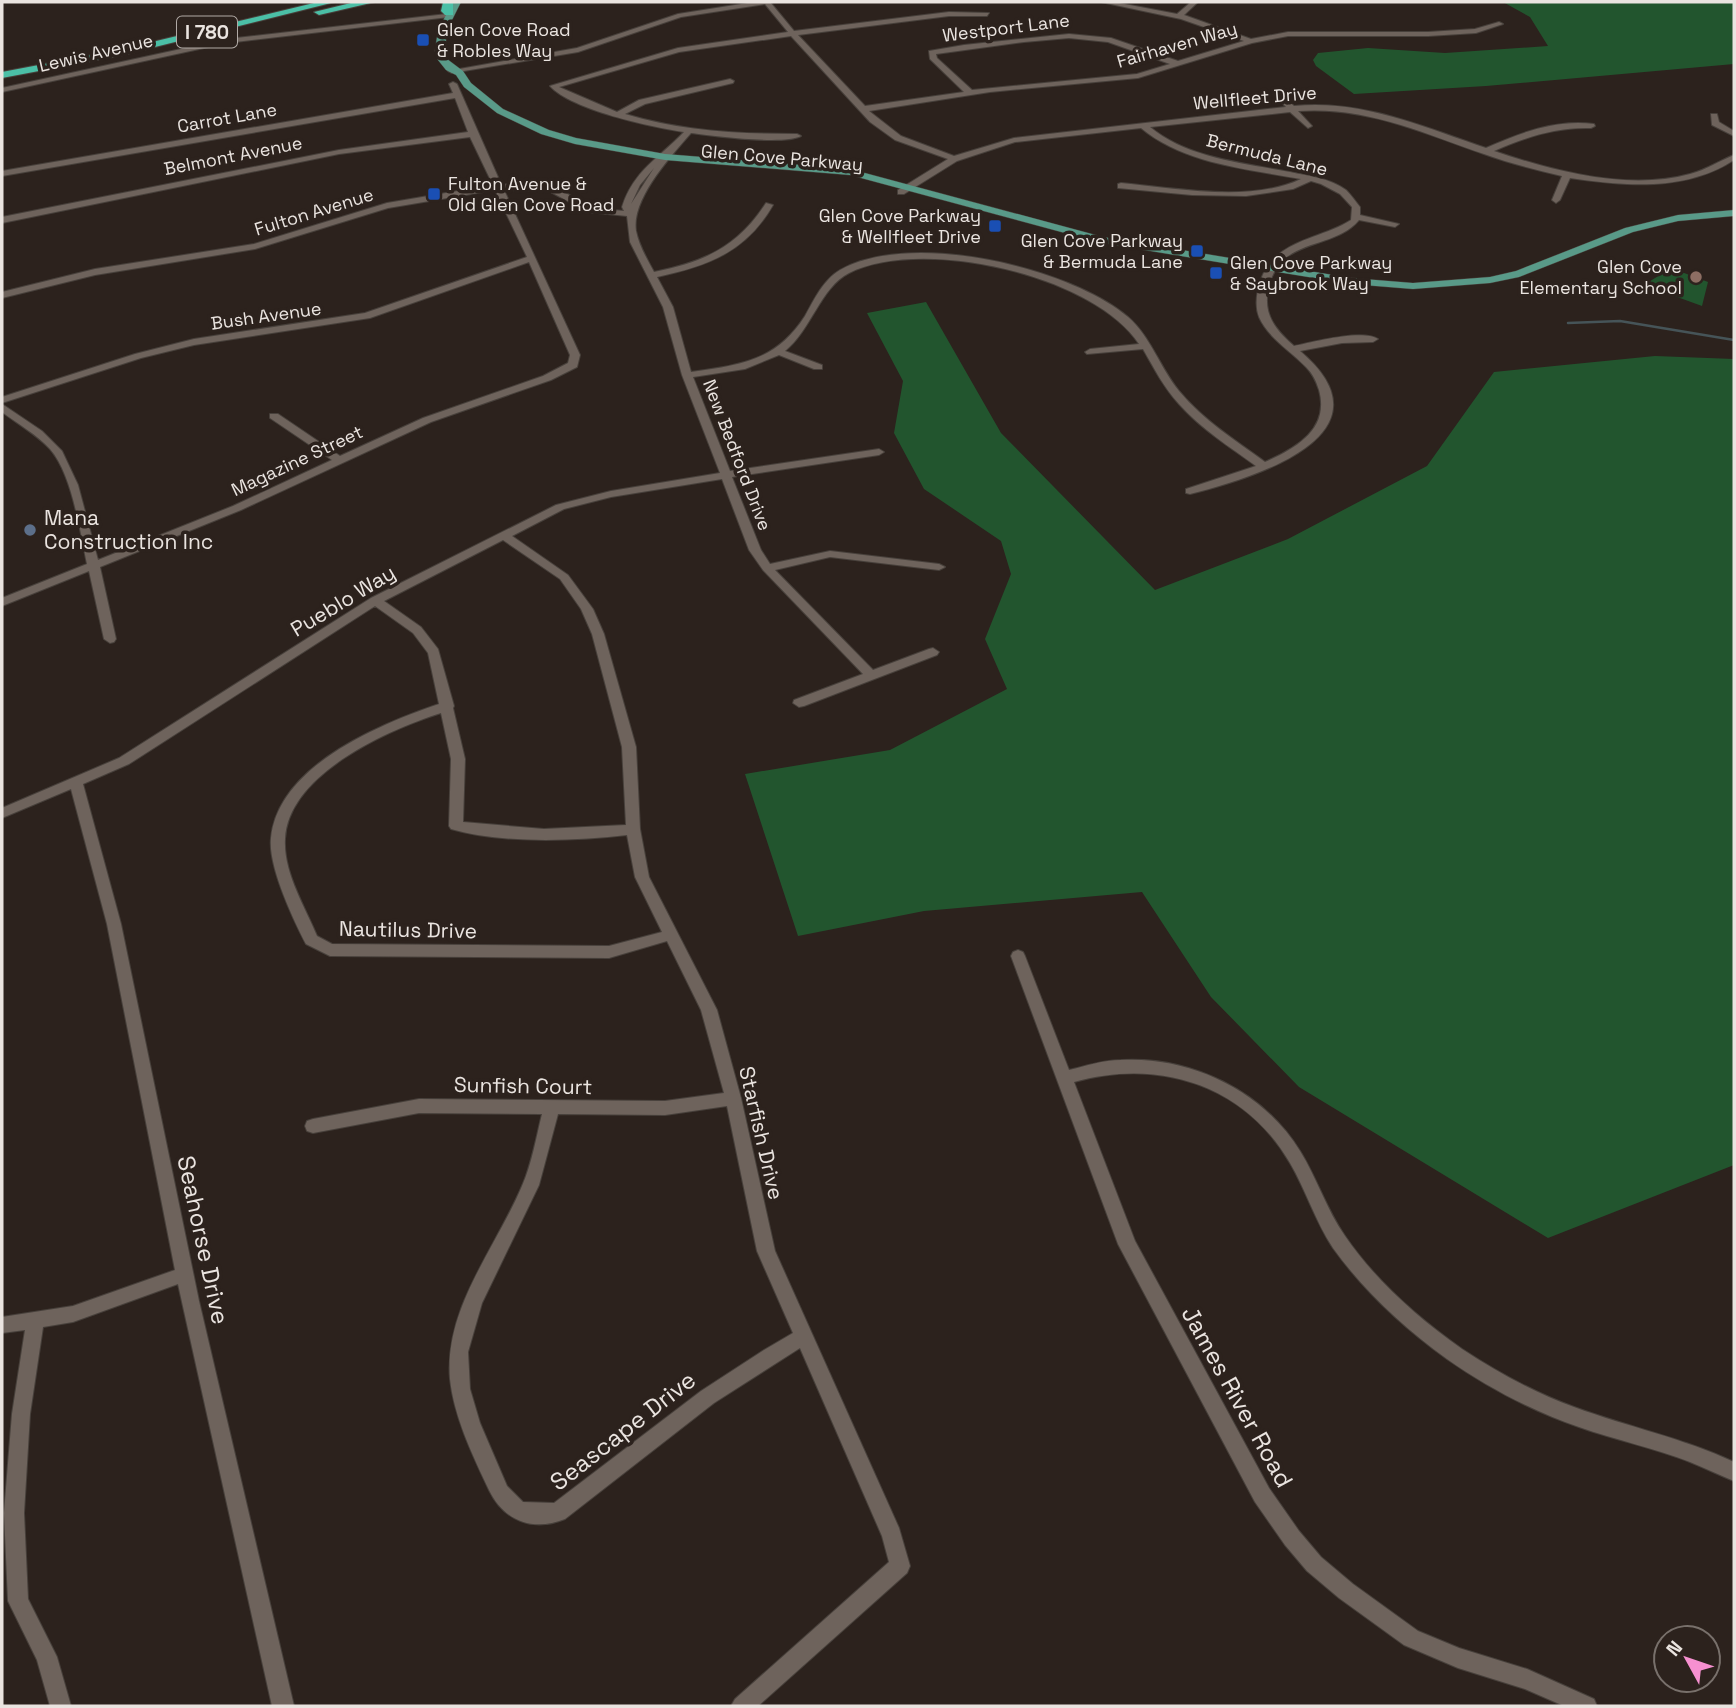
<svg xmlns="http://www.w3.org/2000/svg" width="1736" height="1708" viewBox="0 0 1736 1708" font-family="'Space Grotesk',sans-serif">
<rect width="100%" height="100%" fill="#2c221d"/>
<path fill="#22552e" d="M1503 2H1734V64L1486 86 1354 94 1316 66 1313 60 1318 53 1368 48 1445 53 1548 46 1530 17Z
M1671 268 1708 282 1702 306 1644 285Z
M926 302 1001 433 1155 590 1288 539 1427 466 1494 372 1655 356 1734 359V1165L1548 1238 1299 1087 1211 997 1142 892 924 911 798 936 745 774 890 750 1007 689 985 639 1011 574 1001 541 924 489 894 433 903 381 867 313Z"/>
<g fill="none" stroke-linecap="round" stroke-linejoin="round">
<path stroke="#465458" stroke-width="2.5" d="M1568 323 1620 321 1734 340"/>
<defs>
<path id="minor" d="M754 2H770L794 31 949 12 989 13 987 16H949L798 35 865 106 964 92 930 59 929 51 964 45 1069 34 1111 38 1178 61 1244 41 1181 19 1101 2H1114L1177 14 1191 2H1198L1184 15 1251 39 1288 32H1428L1475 29 1499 22 1503 24 1476 33 1428 36H1288L1252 43 1138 78 990 92 869 111 901 136 954 156 1014 138 1286 107 1273 93 1277 91 1294 106C1361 99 1424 127 1486 148 1520 133 1556 119 1594 124L1595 126 1591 128C1556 127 1526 137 1494 151 1553 171 1628 191 1690 174 1706 170 1719 161 1734 155V160C1685 192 1625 186 1570 178L1560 200 1556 203 1552 200 1562 176C1536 170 1509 163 1484 154 1423 133 1365 106 1298 111L1312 126 1308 128 1290 112 1150 127C1187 158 1243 163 1290 172 1308 176 1330 178 1346 190 1351 195 1356 202 1360 207V215L1399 224 1395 227 1359 220C1332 252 1279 235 1268 290 1263 315 1276 330 1294 346 1313 342 1362 329 1378 339L1373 342 1342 343 1300 351C1398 434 1254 478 1190 494L1186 493V489L1256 466C1230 447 1201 429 1179 404 1164 388 1154 368 1143 349L1087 354 1085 352 1090 349 1139 344C1094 275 922 236 849 273 821 287 811 330 785 351L822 365V369H814L779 355 745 369 693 377 730 471 879 449 884 452 879 455 732 477 761 550 770 564 830 551 939 564 945 567 939 570 830 557 775 570 873 670 929 649 933 648 939 652 937 655 804 706 799 707 793 703 794 700 863 674 763 570 749 550 722 479 611 497 564 509 512 536 568 575 593 609 604 634 636 747 640 829 649 877 717 1010 741 1098 775 1251 899 1528 910 1566 907 1573 758 1706H731L735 1699 889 1562 882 1536 800 1348 714 1403 565 1519C533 1532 504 1521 489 1490 473 1456 454 1417 450 1379 444 1308 496 1248 522 1186 532 1163 536 1138 542 1114L419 1113 313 1133 307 1131 305 1126 307 1121 313 1119 419 1099 665 1101 724 1093 701 1010 667 941 609 958 330 956 306 944C293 919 268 866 271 838 278 766 380 724 439 704L428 653 413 633 375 606 129 764 83 784 121 924 199 1301 294 1706H272L178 1284 73 1322 43 1327 30 1414 24 1513 28 1599 57 1657 71 1706H50L37 1660 8 1601 4 1513 12 1414 25 1330 2 1333V1317L73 1306 175 1270 107 924 71 789 2 818V808L119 758 371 598 556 505 611 491 720 473 682 375 663 307 630 242 627 216 588 212 549 191 504 190 580 355 577 367 551 380 431 422 241 510 100 567 116 639 114 642 110 643 104 639 89 571 2 606V598L87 564C80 531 72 474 50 449 36 434 18 424 2 412V404L42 431 62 451 78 485 98 560 233 506 332 460 270 418V414H278L340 456 423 418 543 376 568 363 570 355 529 262 370 318 194 345 141 358 2 403V397L135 354 194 339 365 313 527 257 495 190 388 208 255 249 95 275 2 298V292L95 269 254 244 387 203 493 185 470 137 339 154 2 223V217L339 150 468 132 455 98 2 176V171L453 93 449 84 453 82 457 84 501 184 551 185 593 208 624 211 622 207C633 171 659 158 684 132 651 127 572 110 550 86L678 48 788 32 765 4 681 17 578 52 452 73 448 71 577 48 678 14ZM791 36 870 122 895 140 948 159 898 190V194H904L957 161 1015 142 1141 128C1184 164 1248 169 1301 179 1250 203 1176 188 1121 183L1118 184V188L1192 195 1246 196 1293 189 1311 181 1321 184 1340 194 1352 207 1351 220C1325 237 1286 239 1268 266 1259 278 1253 302 1259 317 1269 339 1291 351 1306 367 1313 374 1316 381 1319 390 1330 429 1296 448 1265 462 1235 440 1203 420 1179 391 1160 368 1151 337 1128 317 1069 267 910 230 840 270 823 280 814 300 805 316 776 361 741 365 691 372L673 307 657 277C708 266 746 252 773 205L766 203C738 247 704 262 654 272 647 259 639 246 636 231 631 199 671 156 691 133 713 136 784 145 801 136L797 134C739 134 681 131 625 114L645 104 733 83 734 81 730 79 639 100 617 112 559 87 679 52ZM1069 38 1108 42 1170 64 1137 74 972 90 937 58 936 54 1024 42ZM654 168 631 204 640 185ZM503 540 560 579 581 609 592 634 622 747 626 825 544 829 463 822 465 759 453 708 454 706 438 649 421 627 384 601ZM441 713 451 759 449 826 451 829C502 844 575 841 627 835L635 877 662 932 609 946 332 944 317 936C305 907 283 872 285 839 288 774 388 730 441 713ZM727 1106 757 1251 793 1333 764 1350 701 1391 554 1503 523 1502 507 1486 480 1423 470 1389 468 1352 482 1303 539 1185 558 1114 665 1115Z
M447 14 449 17 227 43 2 92V88L227 39Z
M1711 114H1717L1719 122 1734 131V136L1712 125Z
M1018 950 1023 952 1025 956 1069 1070C1086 1066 1103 1060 1121 1060 1191 1056 1263 1091 1300 1151 1317 1178 1326 1209 1345 1236 1375 1280 1418 1318 1462 1349 1497 1372 1535 1393 1574 1407 1628 1427 1683 1438 1734 1462V1481C1719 1475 1705 1468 1690 1462 1654 1448 1616 1440 1579 1427 1532 1411 1487 1387 1447 1359 1404 1328 1364 1291 1333 1248 1315 1221 1306 1190 1290 1163 1244 1084 1158 1058 1074 1082L1135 1241 1269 1488 1299 1531 1321 1557 1353 1584 1418 1631 1459 1648 1527 1669 1594 1699 1597 1706H1564L1525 1689 1458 1668 1404 1645 1339 1598 1307 1571 1285 1545 1255 1502 1118 1244 1011 956 1013 952Z"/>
<path id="major" d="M453 2H461L447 30 445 51 447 59 463 71 471 83 503 109 549 130 576 138 665 154 850 169 1103 237 1351 278 1413 283 1490 277 1516 271 1625 228 1678 215 1734 210V216L1678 221 1633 232 1519 277 1490 283 1413 289 1351 284 1102 243 850 175 665 160 575 144 541 134 497 113 464 87 456 75 446 70 438 60 435 51 438 30Z"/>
<path id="highway" d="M318 2H335L123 55 2 78V72L123 49Z
M355 2H375L319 15 314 12Z
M443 2H453V15H445L441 11Z"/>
</defs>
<use href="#minor" stroke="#47403b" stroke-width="2"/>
<use href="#major" stroke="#47403b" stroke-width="1"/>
<use href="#highway" stroke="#47403b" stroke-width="2"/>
<use href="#minor" fill="#6e635c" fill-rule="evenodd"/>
<use href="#major" fill="#599a88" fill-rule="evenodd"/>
<use href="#highway" fill="#4bbfa6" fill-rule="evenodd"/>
</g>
<g fill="#1a4fb4" stroke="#2c221d" stroke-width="2.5">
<rect x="416" y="33" width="14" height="14" rx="3.5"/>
<rect x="427" y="187" width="14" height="14" rx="3.5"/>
<rect x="988" y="219" width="14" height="14" rx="3.5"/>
<rect x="1190" y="244" width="14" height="14" rx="3.5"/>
<rect x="1209" y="266" width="14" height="14" rx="3.5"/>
</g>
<circle fill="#8d6e63" stroke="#2c221d" stroke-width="2.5" cx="1696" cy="277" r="7"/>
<circle fill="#5c6f8a" stroke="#2c221d" stroke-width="2.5" cx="30" cy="530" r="7"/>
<g text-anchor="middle" stroke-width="7" stroke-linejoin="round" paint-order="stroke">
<g font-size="18" fill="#eae4e0" stroke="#2c221d">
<text transform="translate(1006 28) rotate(-7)" y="6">Westport Lane</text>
<text transform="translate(1177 45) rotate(-16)" y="6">Fairhaven Way</text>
<text transform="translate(96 53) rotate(-13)" y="6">Lewis Avenue</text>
<text transform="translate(1255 98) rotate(-5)" y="6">Wellfleet Drive</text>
<text transform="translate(227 118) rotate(-10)" y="6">Carrot Lane</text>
<text transform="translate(1267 155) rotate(14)" y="6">Bermuda Lane</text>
<text transform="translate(233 156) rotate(-11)" y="6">Belmont Avenue</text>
<text transform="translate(782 158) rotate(5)" y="6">Glen Cove Parkway</text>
<text transform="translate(314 212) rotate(-17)" y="6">Fulton Avenue</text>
<text transform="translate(266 316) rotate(-8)" y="6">Bush Avenue</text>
<text transform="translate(737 455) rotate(69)" y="6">New Bedford Drive</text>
<text transform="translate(297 461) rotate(-25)" y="6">Magazine Street</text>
</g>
<g font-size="18" fill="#eae4e0" stroke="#2c221d" text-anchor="start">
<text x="437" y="36">Glen Cove Road<tspan x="437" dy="21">&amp; Robles Way</tspan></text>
<text x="448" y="190">Fulton Avenue &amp;<tspan x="448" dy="21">Old Glen Cove Road</tspan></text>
<text x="981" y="222" text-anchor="end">Glen Cove Parkway<tspan x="981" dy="21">&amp; Wellfleet Drive</tspan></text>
<text x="1183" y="247" text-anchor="end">Glen Cove Parkway<tspan x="1183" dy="21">&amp; Bermuda Lane</tspan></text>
<text x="1230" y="269">Glen Cove Parkway<tspan x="1230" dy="21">&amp; Saybrook Way</tspan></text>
<text x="1682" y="273" text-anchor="end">Glen Cove<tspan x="1682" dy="21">Elementary School</tspan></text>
</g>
<rect fill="#2c221d" stroke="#b1aaa6" stroke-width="2" x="177" y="16.5" width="60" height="31" rx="5"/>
<g font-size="19" font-weight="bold" fill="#eae4e0">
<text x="207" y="39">I 780</text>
</g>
<g font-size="21" fill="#eae4e0" stroke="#2c221d" text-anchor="start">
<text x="44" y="525">Mana<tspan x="44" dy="24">Construction Inc</tspan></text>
</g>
<g font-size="21" fill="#eae4e0" stroke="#2c221d">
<text transform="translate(343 601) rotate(-31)" y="7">Pueblo Way</text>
<text transform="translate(408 930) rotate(1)" y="7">Nautilus Drive</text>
<text transform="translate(523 1086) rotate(1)" y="7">Sunfish Court</text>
<text transform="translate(761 1133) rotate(77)" y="7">Starfish Drive</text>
</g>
<g font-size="24" fill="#eae4e0" stroke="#2c221d">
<text transform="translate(203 1240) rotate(78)" y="8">Seahorse Drive</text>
<text transform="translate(1237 1397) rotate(61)" y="8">James River Road</text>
<text transform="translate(623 1431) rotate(-38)" y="8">Seascape Drive</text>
</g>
</g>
<rect width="1736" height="1708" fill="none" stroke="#eae4e0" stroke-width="7"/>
<g transform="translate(1687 1659) rotate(310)"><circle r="33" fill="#2c221d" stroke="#78706b" stroke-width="2"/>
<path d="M0-5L12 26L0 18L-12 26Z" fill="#f690d0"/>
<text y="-10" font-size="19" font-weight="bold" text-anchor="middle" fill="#eae4e0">N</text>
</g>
</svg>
